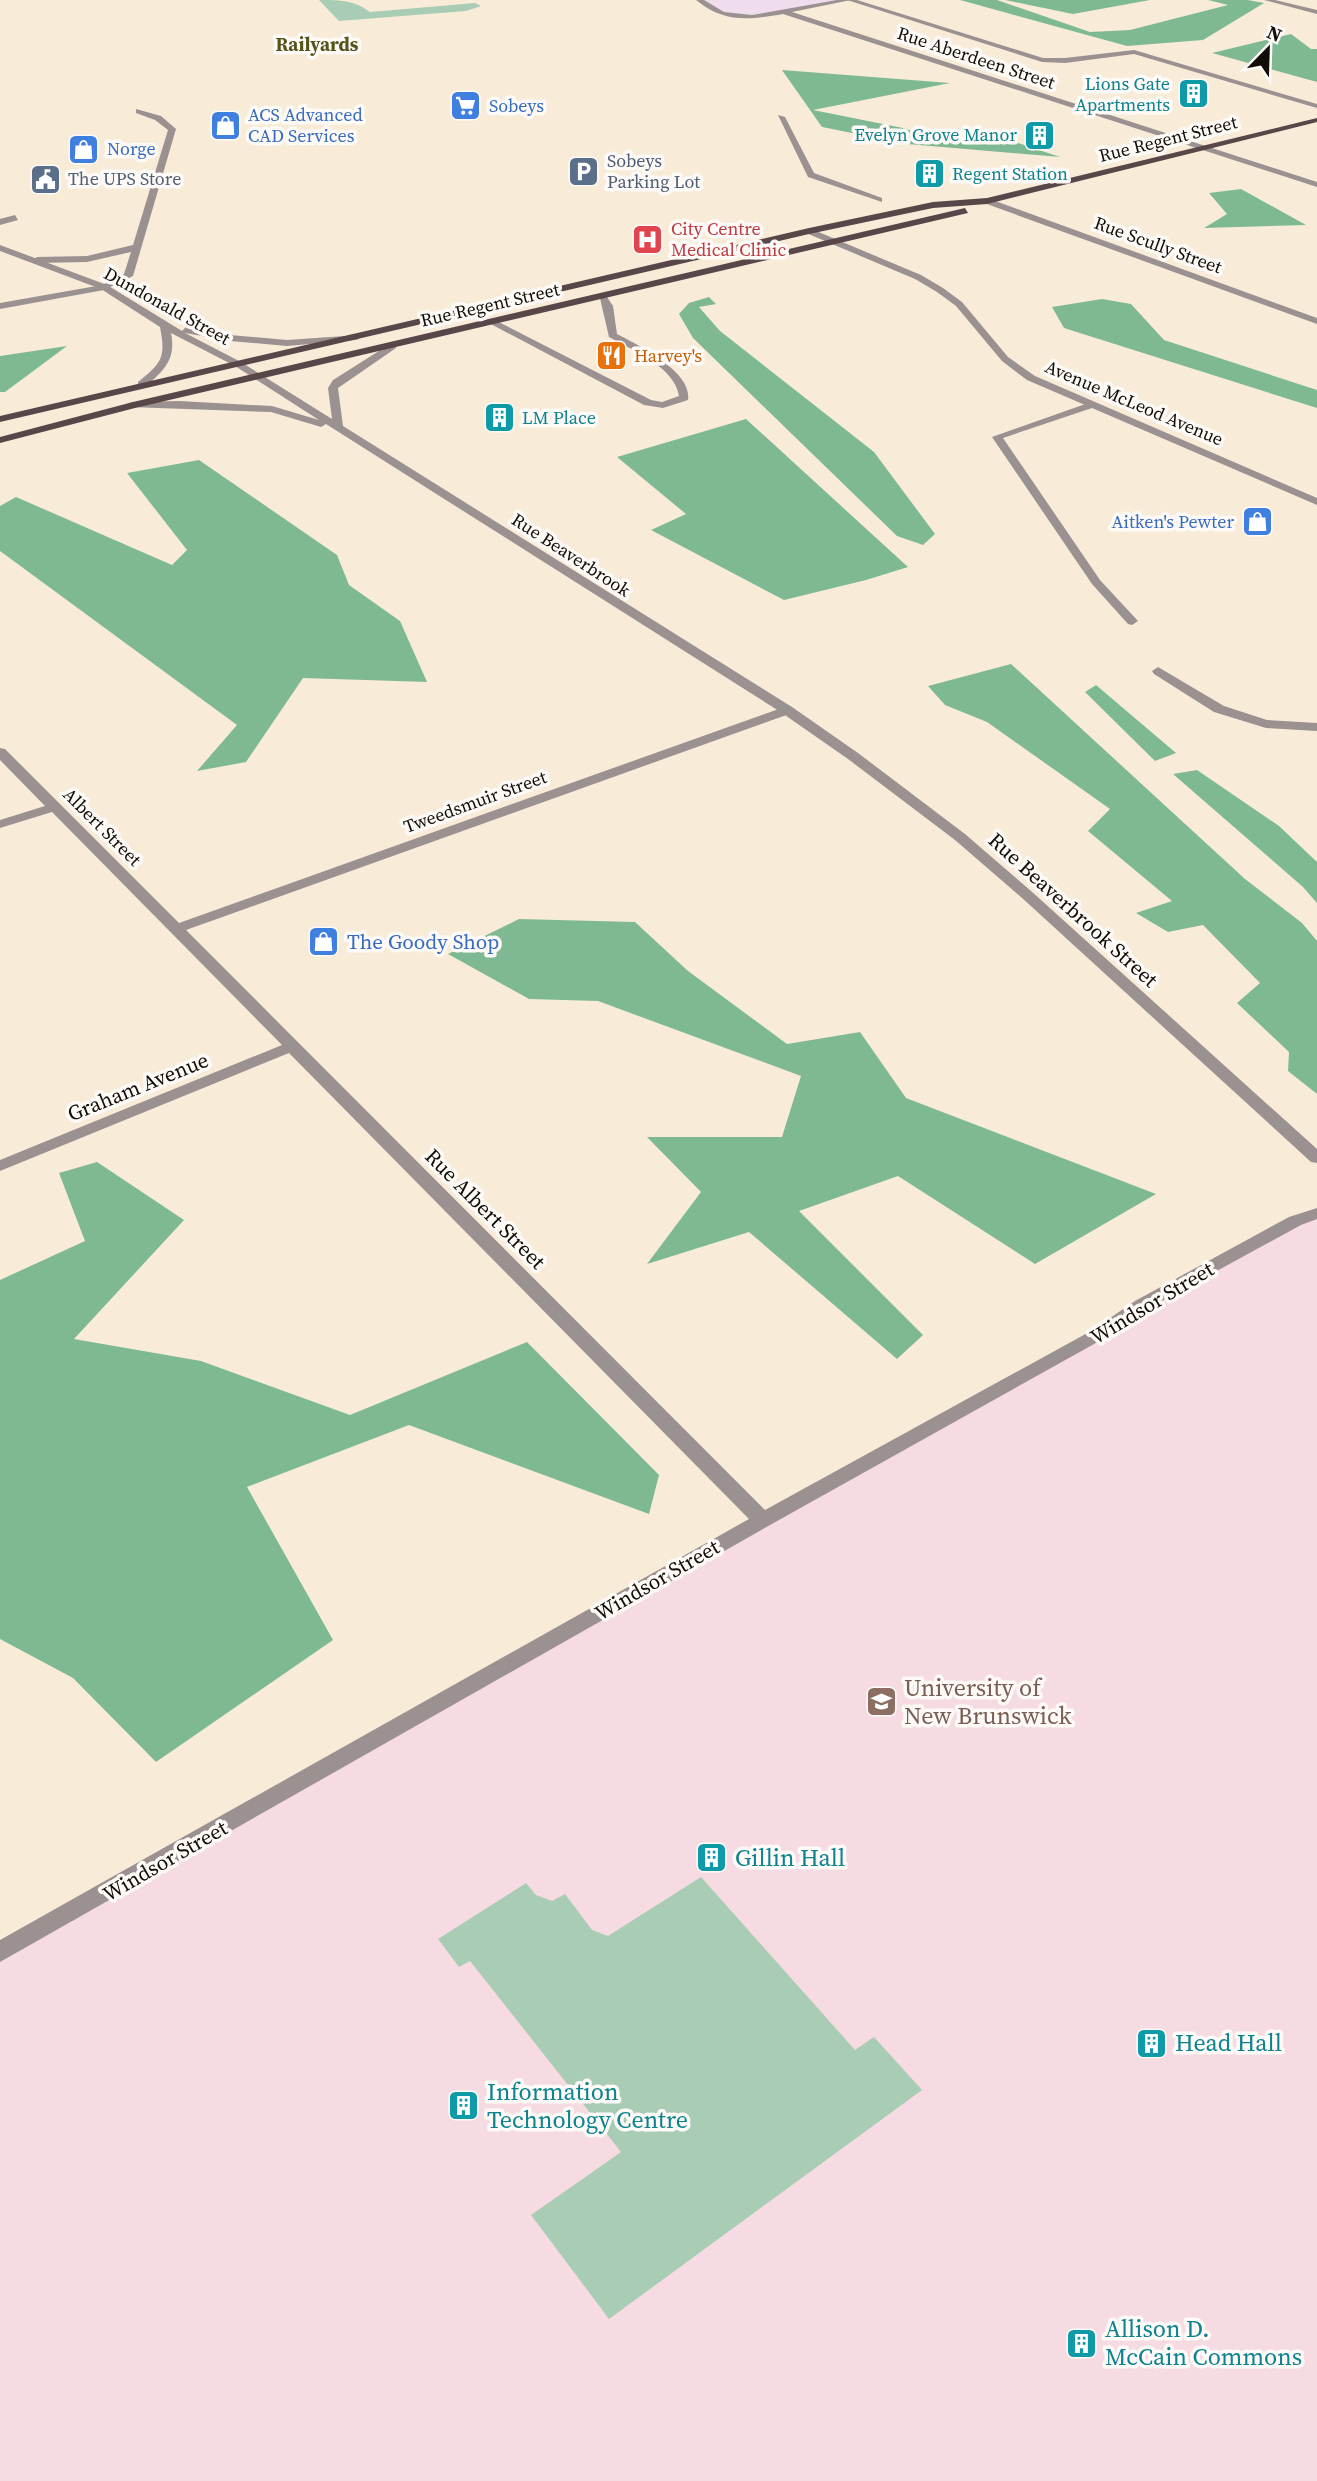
<svg xmlns="http://www.w3.org/2000/svg" width="1317" height="2481" viewBox="0 0 1317 2481" font-family="'Source Serif 4',serif">
<rect width="100%" height="100%" fill="#f8ecd9"/>
<path fill="#efddee" d="M699 0H848L767 16 722 14Z"/>
<path fill="#f6dce2" d="M1317 1213V2481H0V1952Z"/>
<path fill="#a9ccb4" d="M319 0C340 0 354 0 370 12L475 3 481 6 466 11 339 21Z
M701 1877 855 2050 874 2037 922 2090 609 2319 531 2215 621 2152 470 1961 459 1967 438 1939 526 1883 536 1895 552 1901 565 1894 592 1930 608 1936Z"/>
<path fill="#7fb993" d="M960 0H997L1090 32 1130 30 1228 5 1208 0H1248L1264 3 1203 40 1127 46Z
M1005 0H1150L1073 14Z
M1291 34 1311 49H1317V82L1212 53Z
M782 70 950 83 813 110 903 128 944 142 988 133 1060 157 907 144 822 127Z
M1241 189 1306 225 1204 228 1227 214 1209 193Z
M709 297 716 304 699 307 720 331 874 452 935 534 923 545 897 536 693 338 679 314 689 303Z
M1102 299 1131 304 1164 340 1317 390V408L1064 328 1052 307Z
M67 346 5 392H0V356Z
M746 419 908 567 866 580 784 600 651 530 686 514 617 457Z
M199 460 337 555 349 585 400 621 427 682 303 678 246 762 197 771 237 725 0 551V506L16 497 172 565 187 550 127 473Z
M1011 664 1245 879 1302 923 1317 941V1094L1288 1071 1289 1052 1237 1003 1260 983 1203 925 1168 932 1136 913 1172 901 1088 831 1110 809 987 722 945 705 928 686Z
M1096 685 1176 753 1155 761 1085 692Z
M1197 770 1279 826 1317 862V903L1303 887 1173 774Z
M519 919 635 922 688 971 787 1044 860 1032 906 1098 1156 1194 1035 1264 898 1176 799 1211 923 1335 897 1359 749 1232 647 1264 701 1192 647 1137H782L801 1076 598 1001 529 999 448 954Z
M97 1162 184 1220 74 1339 201 1361 350 1415 527 1342 659 1475 649 1514 409 1425 247 1487 333 1640 156 1762 73 1678 0 1639V1280L85 1241 59 1173Z"/>
<g fill="none" stroke-linecap="round" stroke-linejoin="round">
<path fill="#9b9191" fill-rule="evenodd" d="M847 0H857L1043 58H1065L1134 50 1317 104V108L1134 54 1065 63 1042 62Z
M778 115 785 117 814 173 882 198V202L808 177Z
M15 215 18 220 0 225V219Z
M599 294H605L613 306 617 334C638 345 693 372 688 400L663 408 644 405 487 322 495 320 651 400 662 402 679 396C675 367 632 350 609 337Z
M1091 402 1095 403V407L1003 438 1100 580 1138 621 1132 625 1128 624 1092 584 992 437Z
M1158 667 1224 706 1267 720 1317 723V731L1266 728 1214 712 1154 674 1152 671Z"/>
<path fill="#9b9191" fill-rule="evenodd" d="M696 0H704L724 12 752 15 837 0H851L792 12 1317 182V187L783 14C749 20 724 23 696 0Z
M1264 0H1275L1317 10V14Z
M136 109 161 116 176 129 133 276 104 290 0 309V303L102 285 124 274 131 252 87 262 37 263 33 260 37 257 87 256 133 245 168 130 155 120 136 113Z
M987 198 1317 318V324L984 203Z
M809 228 921 275 943 288 962 302 1008 357 1035 376 1317 498V505L1027 380 1002 361 956 306 937 292 915 279 806 233Z
M787 706 793 710 792 713 186 930 765 1510 1091 1331 1135 1301 1289 1217 1317 1208V1219L1301 1225 1147 1309 1103 1339 770 1525 0 1962V1940L749 1519 289 1053 0 1171V1160L282 1045 52 812 0 828V820L45 806 0 760V748L5 749 179 923Z"/>
<path fill="#9b9191" fill-rule="evenodd" d="M0 245 107 285 182 331 186 327 230 335 287 340 359 335V339L356 340 287 346 230 341 185 333 241 362 332 419 328 388 333 380 390 344H396V348L338 388 343 426 792 707 858 753 965 834 1031 891 1317 1149V1163L1311 1162 1021 897 955 840 848 759 782 713 326 424 321 427 271 412 129 407V403L133 402 179 401 272 406 319 420 235 366 171 333C176 359 165 370 146 386H138V382C162 363 166 357 160 327L101 289 0 251Z"/>
<path fill="#584648" fill-rule="evenodd" d="M1317 118V122L987 204 933 208 809 234 0 422V416L809 228 933 202 987 198Z
M965 208 968 213 135 408 0 443V437L133 402Z"/>
</g>
<defs>
<symbol id="building-square" viewBox="-11 -11 22 22"><rect x="-9" y="-9" width="18" height="18" rx="4" fill="#0f9aa8" stroke="#fdfaf7"/><path d="M-4-6H4V6H1V3H-1V6H-4ZM-2.5-4.3h1.7v1.8h-1.7ZM.8-4.3h1.7v1.8H.8ZM-2.5-1h1.7V.8h-1.7ZM.8-1h1.7V.8H.8Z" fill="#fff"/></symbol>
<symbol id="supermarket-square" viewBox="-11 -11 22 22"><rect x="-9" y="-9" width="18" height="18" rx="4" fill="#3f7fe0" stroke="#fdfaf7"/><path d="M-6-5.5h2.5l.6 2H6L4.5 2H-2.5L-4.4-4H-6ZM-1.5 3.2a1.3 1.3 0 1 0 .1 0ZM3 3.2a1.3 1.3 0 1 0 .1 0Z" fill="#fff"/></symbol>
<symbol id="shop-square" viewBox="-11 -11 22 22"><rect x="-9" y="-9" width="18" height="18" rx="4" fill="#3f7fe0" stroke="#fdfaf7"/><path d="M-5-2.5h2.3a2.7 3.5 0 0 1 5.4 0H5L5.5 6h-11ZM-1.5-2.5h3a1.5 2.3 0 0 0-3 0Z" fill="#fff"/></symbol>
<symbol id="parking-square" viewBox="-11 -11 22 22"><rect x="-9" y="-9" width="18" height="18" rx="4" fill="#5c6f8a" stroke="#fdfaf7"/><path d="M-3.5-5.5H1a3.5 3.5 0 0 1 0 7H-1V5.5H-3.5ZM-1-3.4V-.6H.8a1.4 1.4 0 0 0 0-2.8Z" fill="#fff"/></symbol>
<symbol id="civic-square" viewBox="-11 -11 22 22"><rect x="-9" y="-9" width="18" height="18" rx="4" fill="#5c6f8a" stroke="#fdfaf7"/><path d="M-.6-6.5H3V-4.5H.6V-3L4-1V1h2V6H-6V1h2V-1L-.6-3ZM-1.2 2.5V6h2.4V2.5Z" fill="#fff"/></symbol>
<symbol id="hospital-square" viewBox="-11 -11 22 22"><rect x="-9" y="-9" width="18" height="18" rx="4" fill="#e0444e" stroke="#fdfaf7"/><path d="M-5-5h3v3.5h4V-5h3V5h-3V1.5h-4V5h-3Z" fill="#fff"/></symbol>
<symbol id="restaurant-square" viewBox="-11 -11 22 22"><rect x="-9" y="-9" width="18" height="18" rx="4" fill="#e8710a" stroke="#fdfaf7"/><path d="M-5-6h1v4h1v-4h1v4h1v-4h1v5L-1.5 .5V6h-2V.5L-5-1ZM5-6V6H3V1.5H1.5Q1.5-4 5-6Z" fill="#fff"/></symbol>
<symbol id="university-square" viewBox="-11 -11 22 22"><rect x="-9" y="-9" width="18" height="18" rx="4" fill="#8d6e63" stroke="#fdfaf7"/><path d="M0-5L7-2L0 1L-7-2ZM-4 1L0 2.5L4 1V4Q0 6-4 4Z" fill="#fff"/></symbol>
</defs>
<g fill-rule="evenodd">
<use href="#building-square" x="1176" y="76" width="35" height="35"/>
<use href="#supermarket-square" x="448" y="88" width="35" height="35"/>
<use href="#shop-square" x="208" y="108" width="35" height="35"/>
<use href="#building-square" x="1022" y="118" width="35" height="35"/>
<use href="#shop-square" x="66" y="132" width="35" height="35"/>
<use href="#parking-square" x="566" y="154" width="35" height="35"/>
<use href="#building-square" x="912" y="156" width="35" height="35"/>
<use href="#civic-square" x="28" y="162" width="35" height="35"/>
<use href="#hospital-square" x="630" y="222" width="35" height="35"/>
<use href="#restaurant-square" x="594" y="338" width="35" height="35"/>
<use href="#building-square" x="482" y="400" width="35" height="35"/>
<use href="#shop-square" x="1240" y="504" width="35" height="35"/>
<use href="#shop-square" x="306" y="924" width="35" height="35"/>
<use href="#university-square" x="864" y="1684" width="35" height="35"/>
<use href="#building-square" x="694" y="1840" width="35" height="35"/>
<use href="#building-square" x="1134" y="2026" width="35" height="35"/>
<use href="#building-square" x="446" y="2088" width="35" height="35"/>
<use href="#building-square" x="1064" y="2326" width="35" height="35"/>
</g>
<g text-anchor="middle" stroke-width="7" stroke-linejoin="round" paint-order="stroke">
<g font-size="18" fill="#100c06" stroke="#fdfaf7">
<text transform="translate(976 58) rotate(18)" y="6">Rue Aberdeen Street</text>
<text transform="translate(1168 139) rotate(-14)" y="6">Rue Regent Street</text>
<text transform="translate(1158 245) rotate(20)" y="6">Rue Scully Street</text>
<text transform="translate(490 305) rotate(-13)" y="6">Rue Regent Street</text>
<text transform="translate(167 306) rotate(29)" y="6">Dundonald Street</text>
<text transform="translate(1134 403) rotate(23)" y="6">Avenue McLeod Avenue</text>
<text transform="translate(571 555) rotate(33)" y="6">Rue Beaverbrook</text>
<text transform="translate(475 802) rotate(-20)" y="6">Tweedsmuir Street</text>
<text transform="translate(102 827) rotate(45)" y="6">Albert Street</text>
</g>
<g font-size="18" fill="#0d838f" stroke="#fdfaf7" text-anchor="end">
<text x="1170" y="90">Lions Gate<tspan x="1170" dy="21">Apartments</tspan></text>
<text x="1017" y="141">Evelyn Grove Manor</text>
<text x="952" y="180" text-anchor="start">Regent Station</text>
<text x="522" y="424" text-anchor="start">LM Place</text>
</g>
<g font-size="18" fill="#366cbe" stroke="#fdfaf7" text-anchor="start">
<text x="489" y="112">Sobeys</text>
<text x="248" y="121">ACS Advanced<tspan x="248" dy="21">CAD Services</tspan></text>
<text x="107" y="155">Norge</text>
<text x="1234" y="528" text-anchor="end">Aitken's Pewter</text>
</g>
<g font-size="18" fill="#4e5e75" stroke="#fdfaf7" text-anchor="start">
<text x="607" y="167">Sobeys<tspan x="607" dy="21">Parking Lot</tspan></text>
<text x="68" y="185">The UPS Store</text>
</g>
<g font-size="18" fill="#be3a42" stroke="#fdfaf7" text-anchor="start">
<text x="671" y="235">City Centre<tspan x="671" dy="21">Medical Clinic</tspan></text>
</g>
<g font-size="18" fill="#c56008" stroke="#fdfaf7" text-anchor="start">
<text x="634" y="362">Harvey's</text>
</g>
<g font-size="19" font-weight="bold" fill="#54551a" stroke="#fdfaf7">
<text x="317" y="51">Railyards</text>
</g>
<g font-size="21" fill="#100c06" stroke="#fdfaf7">
<text transform="translate(1073 910) rotate(42)" y="7">Rue Beaverbrook Street</text>
<text transform="translate(138 1087) rotate(-22)" y="7">Graham Avenue</text>
<text transform="translate(485 1209) rotate(45)" y="7">Rue Albert Street</text>
<text transform="translate(1152 1303) rotate(-31)" y="7">Windsor Street</text>
<text transform="translate(657 1580) rotate(-30)" y="7">Windsor Street</text>
<text transform="translate(165 1861) rotate(-30)" y="7">Windsor Street</text>
</g>
<g font-size="21" fill="#366cbe" stroke="#fdfaf7" text-anchor="start">
<text x="347" y="949">The Goody Shop</text>
</g>
<g font-size="24" fill="#785e54" stroke="#fdfaf7" text-anchor="start">
<text x="904" y="1696">University of<tspan x="904" dy="28">New Brunswick</tspan></text>
</g>
<g font-size="24" fill="#0d838f" stroke="#fdfaf7" text-anchor="start">
<text x="735" y="1866">Gillin Hall</text>
<text x="1175" y="2051">Head Hall</text>
<text x="487" y="2100">Information<tspan x="487" dy="28">Technology Centre</tspan></text>
<text x="1105" y="2337">Allison D.<tspan x="1105" dy="28">McCain Commons</tspan></text>
</g>
</g>
<g transform="translate(1268 49) rotate(23)" stroke="#fdfaf7" stroke-width="5" paint-order="stroke">
<path d="M0-5L12 26L0 18L-12 26Z" fill="#100c06"/>
<text y="-10" font-size="19" font-weight="bold" text-anchor="middle" fill="#100c06">N</text>
</g>
</svg>
